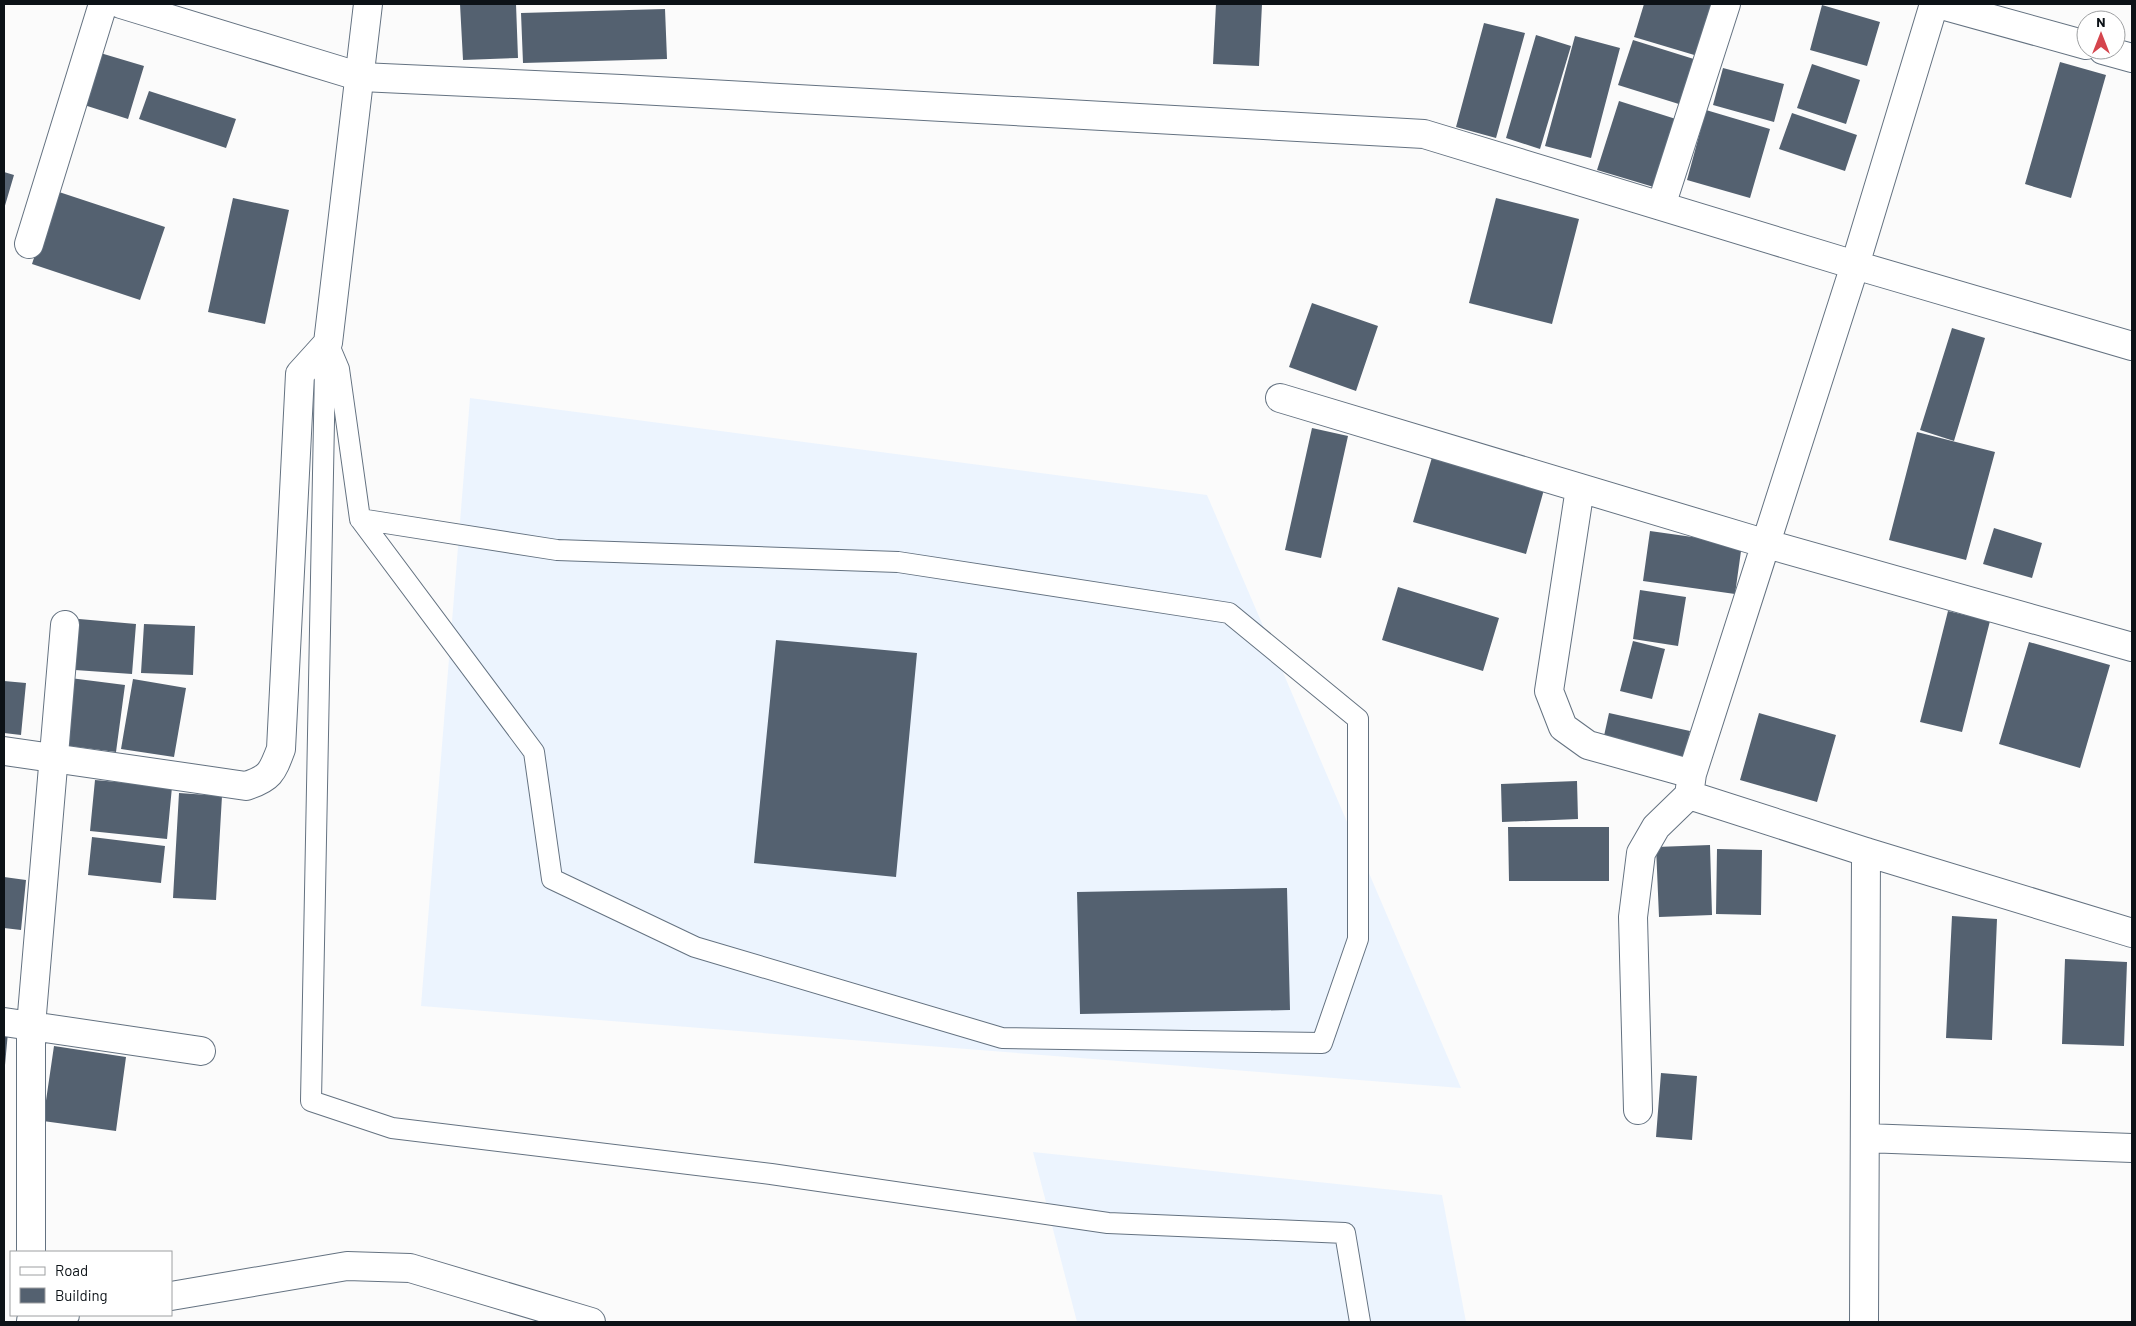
<svg xmlns="http://www.w3.org/2000/svg" width="2136" height="1326" viewBox="0 0 2136 1326" font-family="Barlow,sans-serif">
<rect width="100%" height="100%" fill="#fbfbfb"/>
<path fill="#ecf4fe" d="M470 398 1207 495 1461 1088 421 1006Z
M1033 1152 1442 1195 1466 1322H1077Z"/>
<path fill="#546170" d="M460 4H516L518 58 463 60Z
M1216 4H1262L1259 66 1213 64Z
M1644 4H1717L1701 57 1634 37Z
M1822 5 1880 22 1867 66 1810 50Z
M665 9 667 59 523 63 521 13Z
M1484 23 1525 33 1496 138 1456 127Z
M1536 35 1571 46 1540 149 1506 138Z
M1575 36 1620 48 1591 158 1545 146Z
M1633 40 1697 60 1682 105 1618 85Z
M97 52 144 66 128 119 81 104Z
M2060 62 2106 75 2071 198 2025 184Z
M1812 64 1860 80 1846 124 1797 108Z
M1723 68 1784 84 1774 122 1713 105Z
M149 91 236 119 226 148 139 119Z
M1619 101 1679 120 1657 188 1597 170Z
M1706 110 1770 129 1750 198 1687 180Z
M1792 113 1857 135 1845 171 1779 149Z
M4 172 14 175 4 209Z
M56 191 165 227 140 300 32 264Z
M233 198 289 210 265 324 208 312Z
M1496 198 1579 219 1552 324 1469 303Z
M1312 303 1378 326 1356 391 1289 367Z
M1952 328 1985 338 1954 441 1920 430Z
M1312 428 1348 436 1321 558 1285 550Z
M1917 432 1995 452 1966 560 1889 540Z
M1433 454 1545 486 1526 554 1413 522Z
M1994 528 2042 543 2032 578 1983 564Z
M1650 531 1742 544 1735 594 1643 581Z
M1398 587 1499 618 1483 671 1382 640Z
M1640 590 1686 597 1678 646 1633 639Z
M1948 611 1990 621 1962 732 1920 722Z
M79 619 136 624 132 674 75 670Z
M144 624 195 626 193 675 141 673Z
M776 640 917 653 896 877 754 863Z
M1633 641 1665 649 1652 699 1620 691Z
M2029 642 2110 665 2080 768 1999 744Z
M70 678 125 685 116 752 62 745Z
M133 679 186 688 174 757 121 749Z
M4 681 26 683 21 735 4 733Z
M1609 713 1690 731 1683 762 1602 745Z
M1759 713 1836 735 1817 802 1740 780Z
M95 780 172 787 167 839 90 831Z
M1577 781 1578 819 1502 822 1501 784Z
M179 793 222 796 216 900 173 898Z
M1508 827H1609V881H1509Z
M92 837 165 846 161 883 88 875Z
M1710 845 1712 915 1659 917 1656 847Z
M1717 849 1762 850 1761 915 1716 914Z
M4 877 26 880 21 930 4 928Z
M1287 888 1290 1010 1080 1014 1077 892Z
M1952 916 1997 919 1992 1040 1946 1038Z
M2065 959 2127 962 2124 1046 2062 1044Z
M4 1032H8L5 1065H4Z
M54 1046 126 1057 116 1131 43 1121Z
M1661 1073 1697 1076 1692 1140 1656 1137Z"/>
<g fill="none" stroke-linecap="round" stroke-linejoin="round">
<defs>
<path id="service" d="M328 343 339 369 360 519 557 550 898 562 1229 613 1358 719V939L1322 1043 1002 1038 695 947 552 879 534 752 360 519
M327 345 325 369 311 1101 392 1128 771 1174 1108 1223 1345 1233 1360 1322"/>
<path id="minor" d="M121 4 361 77 621 89 1424 134 1855 265 2132 346
M1934 4 1855 265 1692 774 1689 795 1866 852 2132 933
M1938 4 2086 45
M2103 50 2132 58
M1661 206 1726 4
M29 244 103 4
M1280 398 1767 544 2132 647
M1580 488 1549 691 1563 727 1588 745 1692 774
M4 1022 201 1051
M1638 1110 1633 917 1641 853 1656 827 1689 795
M1865 1138 2132 1148
M31 1252V1026L65 625
M171 1296 347 1266 410 1268 591 1322
M31 1321 65 1315
M1864 1322 1866 852"/>
<path id="tertiary" d="M4 751 246 786C270 778 272 773 281 749L300 374 328 343 368 4"/>
</defs>
<use href="#service" stroke="#647281" stroke-width="22"/>
<use href="#minor" stroke="#647281" stroke-width="30"/>
<use href="#tertiary" stroke="#647281" stroke-width="30"/>
<use href="#service" stroke="#fff" stroke-width="20"/>
<use href="#minor" stroke="#fff" stroke-width="28"/>
<use href="#tertiary" stroke="#fff" stroke-width="28"/>
</g>
<rect width="2136" height="1326" fill="none" stroke="#0c1217" stroke-width="10"/>
<rect x="10" y="1251" width="162" height="65" fill="#ffffff" stroke="#9ea0a2"/>
<rect x="20" y="1267" width="25" height="8" fill="#ffffff" stroke="#9ea0a2"/>
<text x="55" y="1276" font-size="15" fill="#0c1217">Road</text>
<rect x="20" y="1288" width="25" height="15" fill="#546170" stroke="#9ea0a2"/>
<text x="55" y="1301" font-size="15" fill="#0c1217">Building</text>
<g transform="translate(2101 35)"><circle r="24" fill="#ffffff" stroke="#9ea0a2"/>
<path d="M0-4L9 19L0 12L-9 19Z" fill="#d5454d"/>
<text y="-8" font-size="14" font-weight="bold" text-anchor="middle" fill="#0c1217">N</text>
</g>
</svg>
